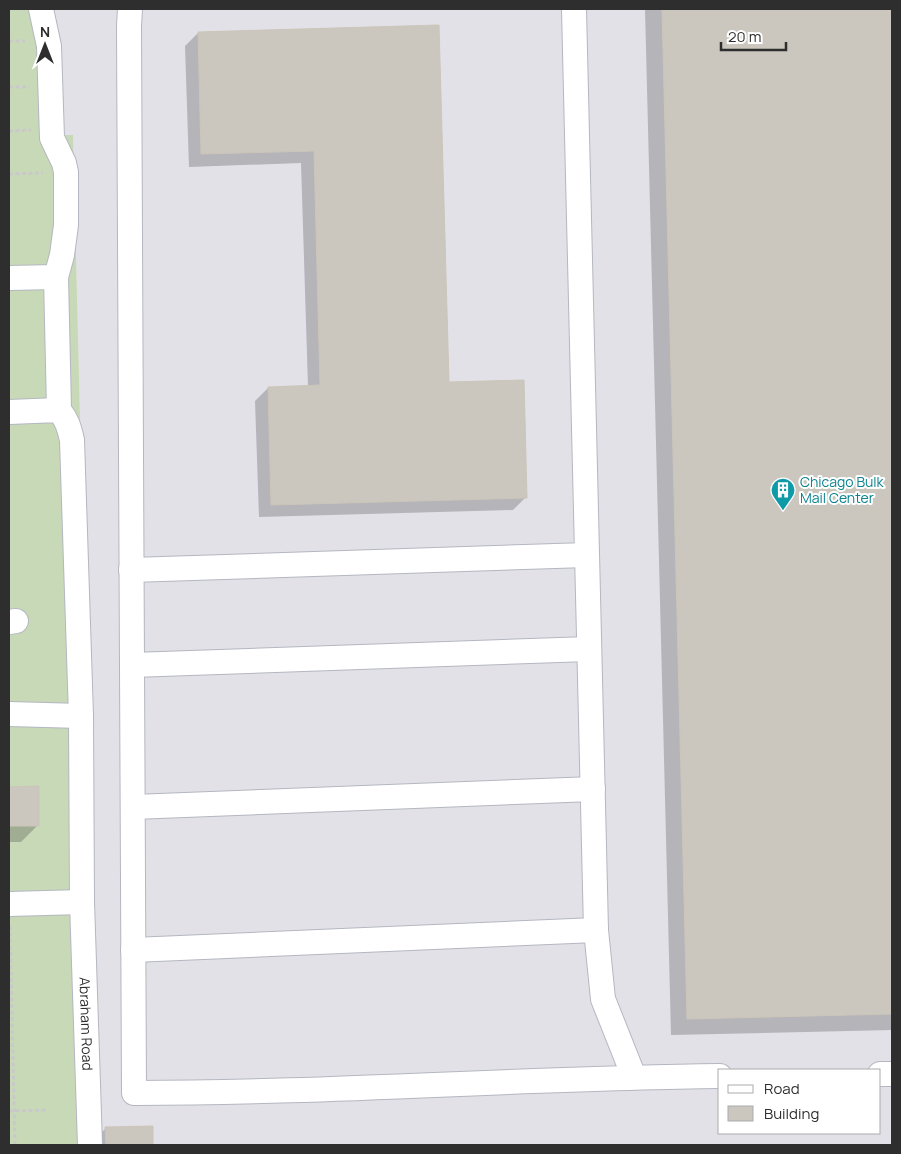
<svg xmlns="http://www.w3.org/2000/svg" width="901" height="1154" viewBox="0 0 901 1154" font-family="Manrope,sans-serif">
<rect width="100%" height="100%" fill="#efe9e1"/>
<path fill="#e3e1e8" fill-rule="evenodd" d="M54 9H892V1145H98L73 136 58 135ZM720 1070H880V1133H720Z"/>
<path fill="#c8d9b8" d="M9 9H54L58 135H73L98 1145H9Z"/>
<path fill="#0003" d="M645 9H892V1030L671 1035Z
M437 26 448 383 526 497 513 510 259 517 255 401 268 388 308 387 301 163 189 167 185 46 198 33Z
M9 788H37L38 825 21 842H9Z
M152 1127V1145H97V1137L106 1128Z"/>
<path fill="#cbc7bf" stroke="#cbc5ba" d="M662 9H892V1014L687 1019Z
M439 25 449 382 524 380 527 498 271 505 268 387 320 385 314 151 201 154 198 32Z
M39 786V826H9V787Z
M153 1126V1145H106L105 1127Z"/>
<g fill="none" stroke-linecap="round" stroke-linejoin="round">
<defs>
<g id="minor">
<path d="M41 9 49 46 52 138 64 163 66 172V225L62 255 56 277 59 410"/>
<path d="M130 9 129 26 134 1093C329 1093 524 1078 720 1076"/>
<path d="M574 9 596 930 603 999 634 1077"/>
<path d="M9 278 56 277"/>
<path d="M9 412 59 410C67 420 69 427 72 440L81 716 9 714"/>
<path d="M131 570 587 555"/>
<path d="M9 622 16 621"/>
<path d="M132 665 589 649"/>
<path id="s1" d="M81 716 82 902 90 1145"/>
<path d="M133 807 593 789"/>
<path d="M9 904 82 902"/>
<path d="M133 950 596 930"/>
<path d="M880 1074H892"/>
</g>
</defs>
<use href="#minor" stroke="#b4b7c1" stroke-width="26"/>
<path stroke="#c9c9c9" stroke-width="3" stroke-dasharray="4 2.5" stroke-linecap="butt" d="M9 41H25
M9 87H29
M9 131 31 130
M9 174 43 173
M10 926 15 1145
M9 1111 48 1110"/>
<use href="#minor" stroke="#fff" stroke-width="24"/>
</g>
<defs>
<symbol id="building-pin" viewBox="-11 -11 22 30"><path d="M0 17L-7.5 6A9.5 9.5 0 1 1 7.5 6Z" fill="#0f9aa8" stroke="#fff"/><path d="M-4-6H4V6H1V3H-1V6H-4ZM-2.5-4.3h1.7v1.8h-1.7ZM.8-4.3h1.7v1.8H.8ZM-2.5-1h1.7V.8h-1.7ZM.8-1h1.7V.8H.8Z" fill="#fff"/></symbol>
</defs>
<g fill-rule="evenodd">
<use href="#building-pin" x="769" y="476" width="28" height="38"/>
</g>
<g text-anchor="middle" stroke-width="4" stroke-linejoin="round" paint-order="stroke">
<g font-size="14" fill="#0d838f" stroke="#fff" text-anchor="start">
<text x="800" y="487">Chicago Bulk<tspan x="800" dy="16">Mail Center</tspan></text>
</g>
<g font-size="14" fill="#2e2e2e" stroke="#fff">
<text dy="5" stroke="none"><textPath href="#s1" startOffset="308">Abraham Road</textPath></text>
</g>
</g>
<rect width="901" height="1154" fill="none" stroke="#2e2e2e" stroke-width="20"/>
<rect x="718" y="1069" width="162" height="65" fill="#ffffff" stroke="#ababab"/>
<rect x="728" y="1085" width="25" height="8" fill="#ffffff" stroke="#ababab"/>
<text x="764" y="1094" font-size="15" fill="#2e2e2e">Road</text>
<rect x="728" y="1106" width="25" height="15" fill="#cbc7bf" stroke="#ababab"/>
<text x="764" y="1119" font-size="15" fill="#2e2e2e">Building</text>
<g transform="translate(45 45)" stroke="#ffffff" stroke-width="4" paint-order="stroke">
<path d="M0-4L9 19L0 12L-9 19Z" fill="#2e2e2e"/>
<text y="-8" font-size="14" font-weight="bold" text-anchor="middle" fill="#2e2e2e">N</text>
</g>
<path d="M721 42v8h65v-8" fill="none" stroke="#2e2e2e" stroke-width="2.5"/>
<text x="728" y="42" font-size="15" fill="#2e2e2e" stroke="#ffffff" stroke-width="4" paint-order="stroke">20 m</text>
</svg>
